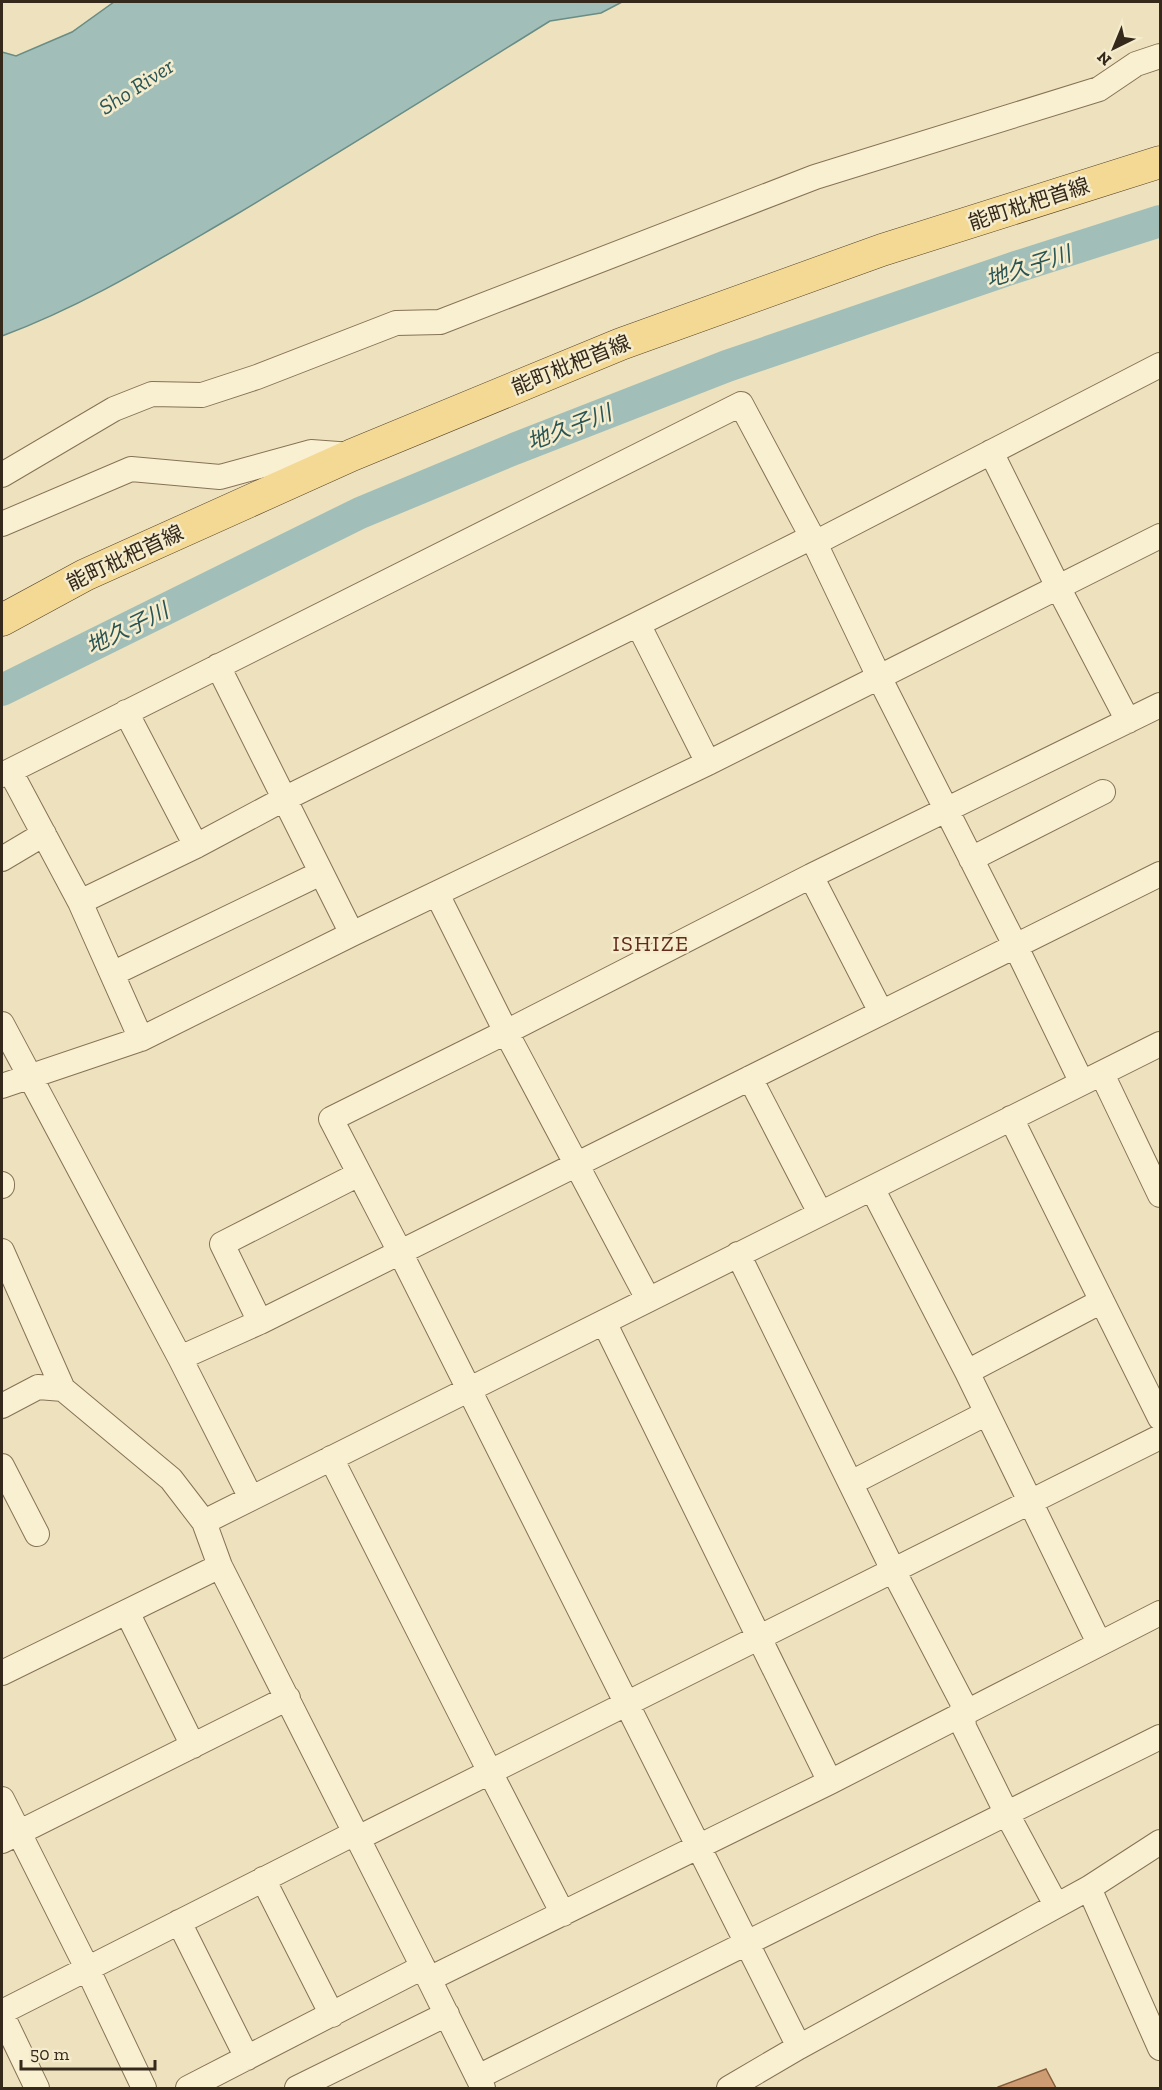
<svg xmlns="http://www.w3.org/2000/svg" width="1162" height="2090" viewBox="0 0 1162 2090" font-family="'Zilla Slab','Noto Sans JP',serif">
<rect width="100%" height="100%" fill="#eee2be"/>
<path fill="#a1bfb8" stroke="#698d85" stroke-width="1.5" d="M114 2H622L601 13 550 21C444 87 339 153 232 217 156 261 85 305 2 336V52L16 56 72 32Z"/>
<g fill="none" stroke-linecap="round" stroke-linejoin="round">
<path stroke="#a1bfb8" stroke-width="32" d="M2 690 360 513 514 449 727 366 1016 267 1160 221"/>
</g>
<path fill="#cd9c73" stroke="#865c3c" stroke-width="1.5" d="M1046 2069 1056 2088H998V2087Z"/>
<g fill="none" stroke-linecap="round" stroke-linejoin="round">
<defs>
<path id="minor" d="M991 452 1058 587 1128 721
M2 475 114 409 152 394 202 395 257 377 396 323 440 322 815 177 1099 89 1136 64 1160 56
M2 524 131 469 220 477 311 452 352 455
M815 543 1160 365
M218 666 352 934
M126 712 196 846
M708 763 638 624 812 537
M10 771 80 902 141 1039
M2 775 741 404 812 537 879 677 1016 947 1082 1083
M2 859 44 834
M971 859 1103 792
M437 894 506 1032 648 1299
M80 902 196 846 284 799 638 624
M112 974 321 873
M881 1012 811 876 1160 705
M2 1024 180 1358 251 1498
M1102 1074 1160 1195
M750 1078 820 1213
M2 1086 141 1039 352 934 708 763 1160 536
M1011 1118 1160 1418
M2 1184V1186
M872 1188 967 1372 1099 1643
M2 1251 63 1389
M738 1254 893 1570 962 1702 964 1727 1007 1814 1056 1905
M260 1322 222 1244 359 1174
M604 1322 830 1782
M180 1358 260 1322 1160 874
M967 1372 1102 1301
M2 1406 38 1387 63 1389 171 1479 204 1522 220 1566 429 1979 483 2088
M331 1458 490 1772 563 1914
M2 1466 37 1534
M851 1483 987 1413
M204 1522 1160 1044
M127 1612 193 1746
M2 1673 220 1566
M2 1799 87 1968 144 2088
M358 1838 1160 1437
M2 1841 288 1698
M263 1879 332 2015
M1089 1888 1160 2048
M179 1922 247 2058
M429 1979 830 1782 1160 1613
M2 2012 355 1833
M2 2015 37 2088
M799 2047 400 1252 331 1119 506 1032 811 876
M478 2077 1160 1737
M188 2088 423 1967
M297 2088 447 2014
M729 2088 799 2047 1089 1888 1160 1842"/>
<path id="major" d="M2 620 85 575 352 455 621 344 882 250 1160 162"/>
</defs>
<use href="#minor" stroke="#867256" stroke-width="26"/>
<use href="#major" stroke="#54402b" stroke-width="33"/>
<use href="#minor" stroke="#f9efd1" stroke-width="24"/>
<use href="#major" stroke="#f3d994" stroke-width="32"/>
</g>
<g text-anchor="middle" stroke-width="5" stroke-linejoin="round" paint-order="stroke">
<g font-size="21" fill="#35291b" stroke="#f5eccd">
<text transform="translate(1029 204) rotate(-18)" y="7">能町枇杷首線</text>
<text transform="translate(571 365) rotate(-22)" y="7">能町枇杷首線</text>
<text transform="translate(125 558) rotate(-25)" y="7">能町枇杷首線</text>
</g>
<g font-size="22" font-style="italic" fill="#2a5555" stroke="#f5eccd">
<text transform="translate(136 86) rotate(-33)" y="8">Sho River</text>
<text transform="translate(1028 266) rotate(-18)" y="8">地久子川</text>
<text transform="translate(569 427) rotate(-21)" y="8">地久子川</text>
<text transform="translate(127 628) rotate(-26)" y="8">地久子川</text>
</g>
<g font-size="22" letter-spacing="1.5" fill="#622c1a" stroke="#f5eccd">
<text x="651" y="951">ISHIZE</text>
</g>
</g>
<rect width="1162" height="2090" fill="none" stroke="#35291b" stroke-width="6"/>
<g transform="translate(1114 48) rotate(223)" stroke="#f5eccd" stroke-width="4.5" paint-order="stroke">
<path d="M0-4.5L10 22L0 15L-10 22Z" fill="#35291b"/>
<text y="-9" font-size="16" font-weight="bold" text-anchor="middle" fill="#35291b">N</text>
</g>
<path d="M21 2060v9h134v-9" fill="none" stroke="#35291b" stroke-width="3"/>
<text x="30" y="2060" font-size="18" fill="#35291b" stroke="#f5eccd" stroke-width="4.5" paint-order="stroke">50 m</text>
</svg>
